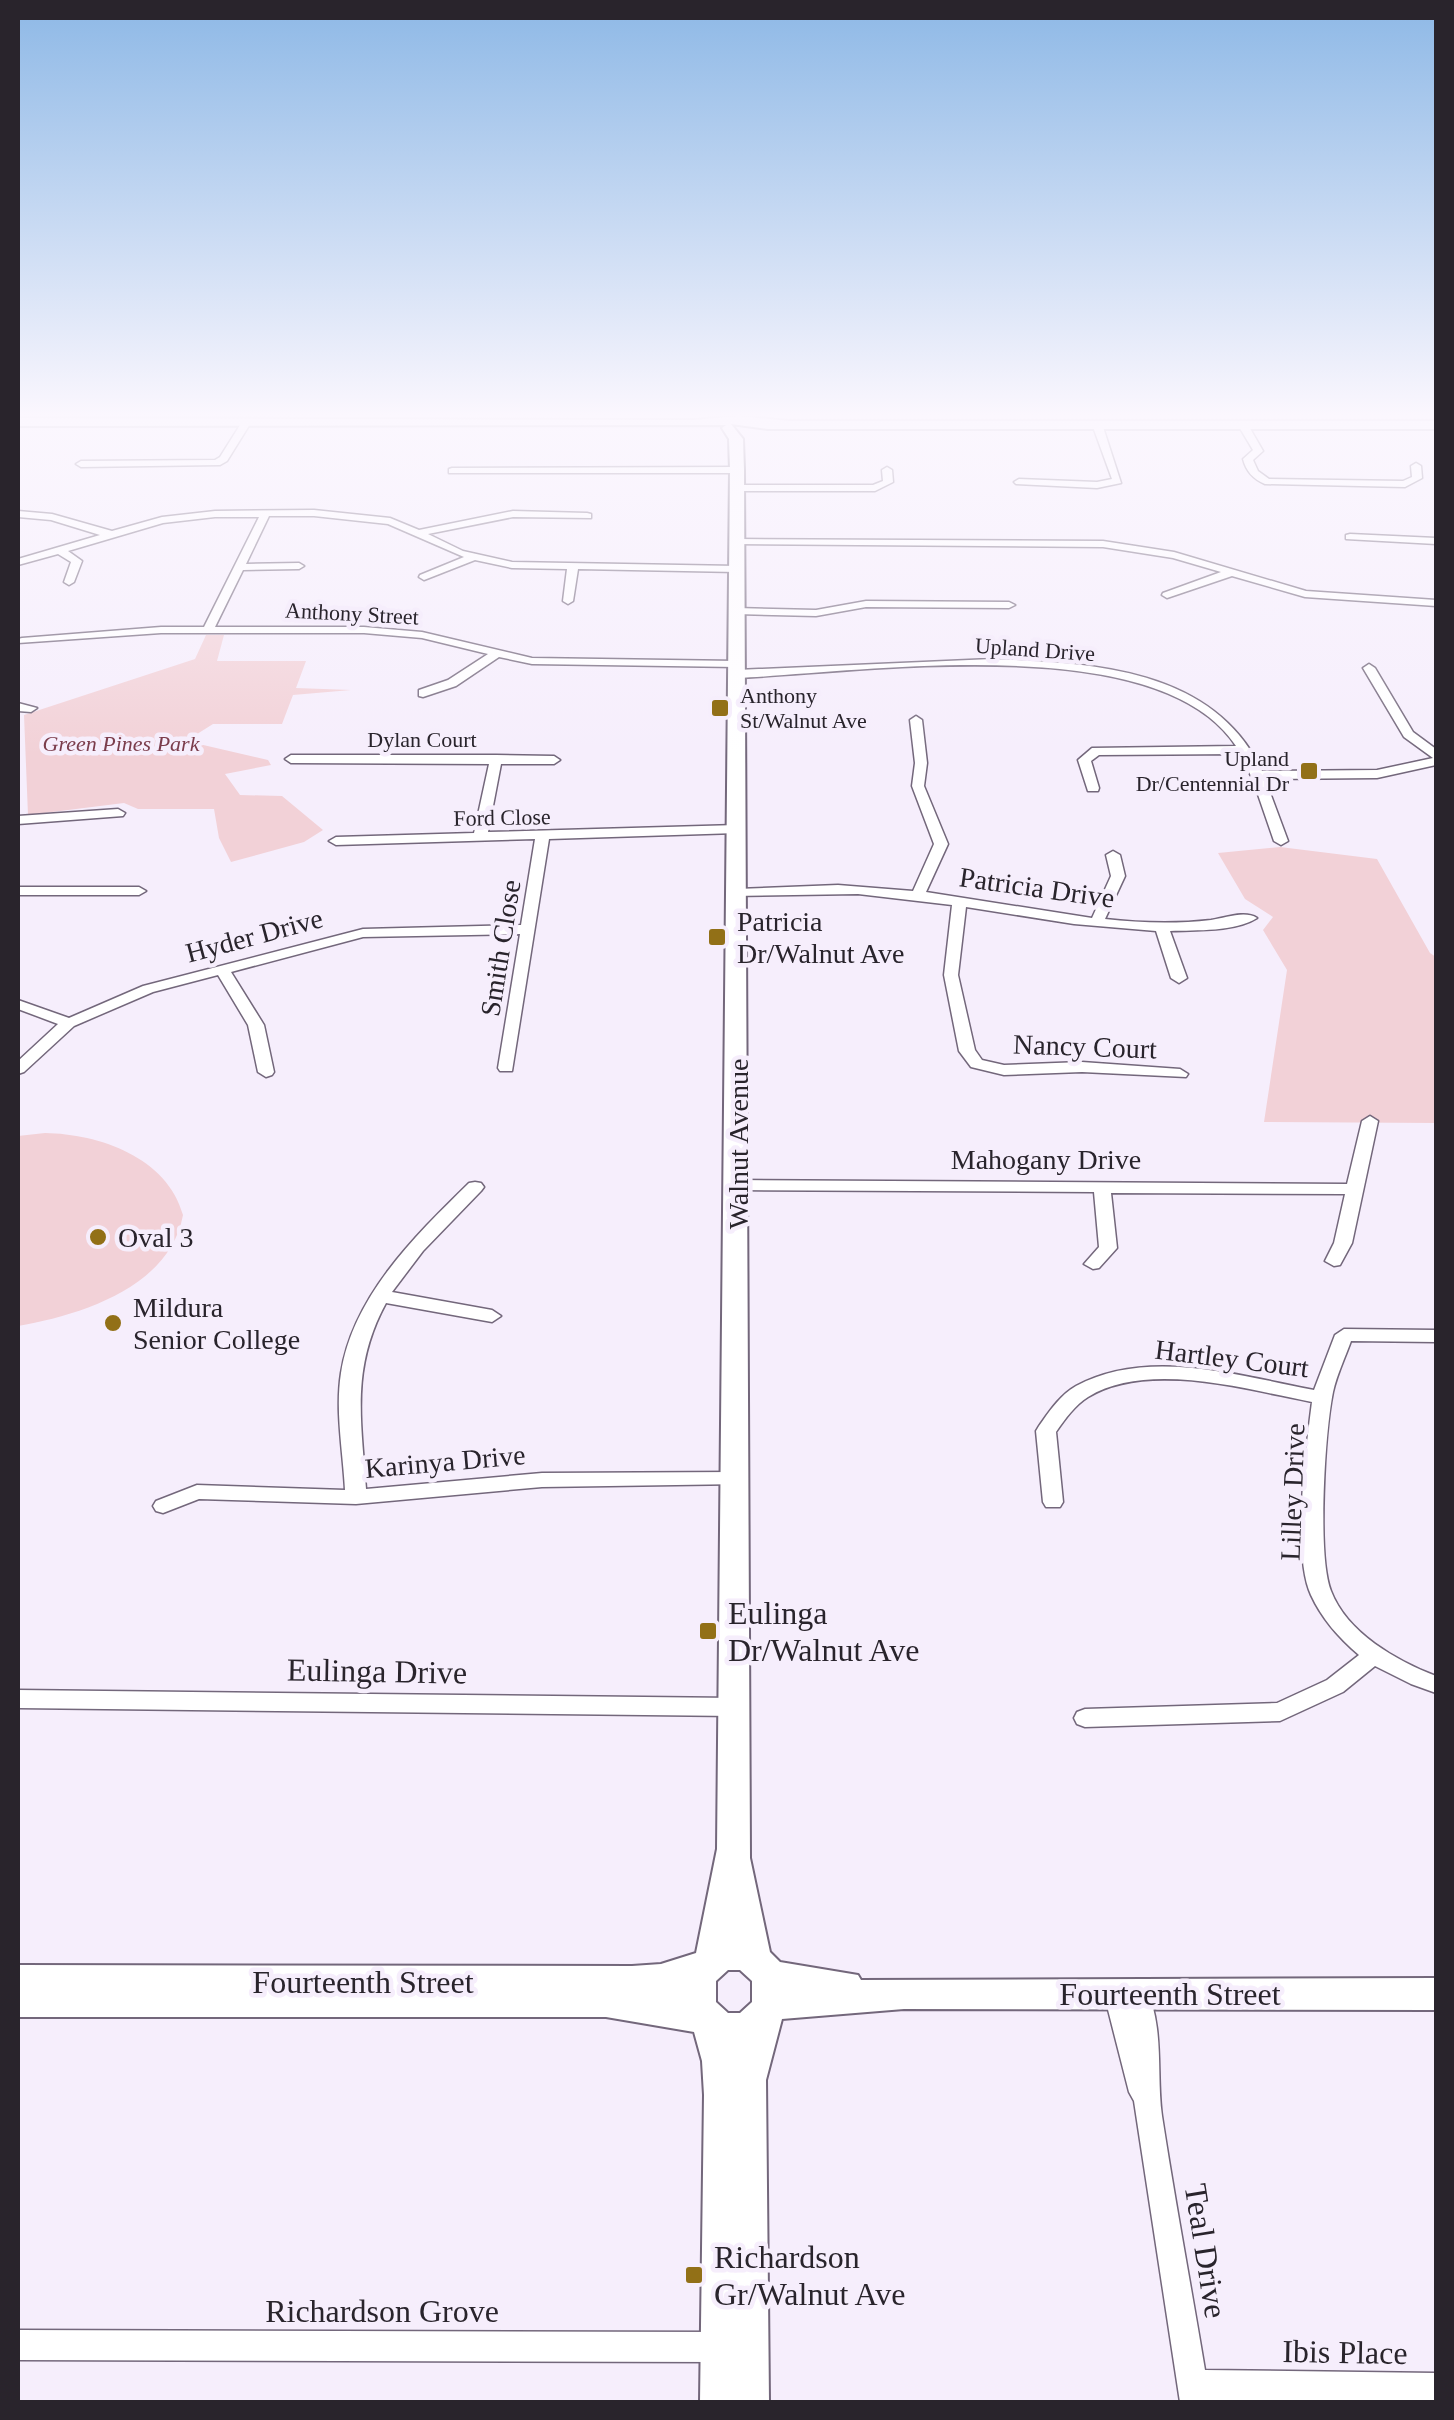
<svg xmlns="http://www.w3.org/2000/svg" width="1454" height="2420" viewBox="0 0 1454 2420" font-family="'Times New Roman',serif">
<rect width="100%" height="100%" fill="#f6eefc"/>
<path fill="#f2d1d7" d="M206 635H224L217 661H306L296 688 351 690 293 695 282 724H213L186 741 268 760 271 765 225 774 240 795 282 796 323 830 304 842 231 862 219 838 214 809H138L124 803 28 815 24 715 195 659Z
M1280 847 1377 859 1430 953 1436 957V1123L1264 1122 1287 970 1263 930 1273 917 1245 899 1218 853Z
M45 1133C99 1134 167 1157 183 1215 170 1287 81 1315 18 1326V1136Z"/>
<g fill="none" stroke-linecap="round" stroke-linejoin="round">
<defs>
<path id="street" d="M1097 421 1102 424 1121 483 1097 488 1016 484 1014 482 1019 479 1097 482 1112 479 1092 424Z
M242 422 250 424 227 461 220 465 81 467 76 464 81 461 215 460 220 457Z
M1243 422 1248 425 1263 451 1253 460 1258 471 1269 479 1403 481 1412 477 1411 466 1416 463 1421 466 1422 478 1405 487 1265 484C1253 479 1246 471 1243 459L1253 450 1238 425Z
M887 467 892 470 893 482 875 491H737L732 488 737 485H873L883 481 882 470Z
M452 468 737 467 742 470 737 473H449V469Z
M314 510 390 518 419 530 513 511 587 513 591 514V518L513 517 428 534 463 551 512 562 737 566 742 569 737 572 578 569 573 601 568 604 563 601 567 569 512 568 475 560 424 580 419 577 420 575 464 557 388 524 314 516H269L246 564 299 563 304 566 299 569 243 570 215 627H364L422 632 532 658 737 661 743 664 737 667 532 664 499 657 456 686 423 697 419 696V690L448 680 488 654 422 638 364 633H161L18 643V639L22 638 161 627H204L259 517H215L163 523 68 551 82 561 74 582 69 585 64 582 71 562 58 554 18 565V559L100 535 51 520 18 517V511L52 514 112 531 162 517 215 511Z
M1350 534 1436 538V544L1346 539V535Z
M737 539 1103 541 1174 552 1306 591 1436 600V606L1305 597 1232 576 1167 598 1162 595 1163 593 1221 572 1173 558 1103 547 733 544V540Z
M866 601 1009 602 1015 605 1009 608 866 607 816 616 736 614 730 611 736 608 816 610Z
M992 659C1092 663 1214 668 1262 771L1377 770 1433 758 1404 737 1363 668 1369 664 1375 668 1413 732 1436 749V765L1377 778 1265 779 1288 841 1281 845 1274 841 1253 780 1240 754 1099 755 1091 761 1099 788 1098 791H1088L1078 760 1092 748 1236 746C1158 627 861 673 737 678L731 674 737 670Z
M18 703 37 708 31 712 18 711Z
M916 716 922 720 927 763 924 786 948 844 926 892 1092 918 1111 876 1106 855 1113 851 1120 855 1125 876 1105 919C1140 923 1176 924 1211 920 1225 918 1245 910 1257 918 1235 932 1197 930 1170 931L1187 978 1179 983 1171 978 1156 931 1074 924 966 907 958 975 975 1050 982 1060 1004 1065 1082 1062 1180 1069 1188 1074 1186 1077 1082 1072 1004 1075 971 1067 959 1051 944 975 952 905 858 894 732 896V890L737 889 838 885 913 891 934 844 912 786 915 763 910 720Z
M496 755 554 756 560 760 554 764H501L488 832 737 825 744 829 737 833 549 839 512 1071H500L498 1068 520 934 363 937 231 972 264 1025 274 1072 272 1075 266 1077 258 1072 248 1025 218 975 153 992 74 1026 24 1072 18 1074V1061L58 1024 18 1009V1000L69 1018 143 986 363 929 521 925 535 839 336 845 329 841 336 837 474 833 489 764 291 763 285 759 291 755Z
M118 809 125 813 123 816 18 824V816Z
M18 887H139L146 891 139 895H18Z
M1370 1116 1378 1121 1352 1243 1340 1265 1334 1266 1325 1261 1334 1243 1345 1194 1111 1193 1117 1248 1099 1268 1093 1269 1084 1264 1099 1247 1094 1192 738 1190 729 1185 738 1180 1347 1184 1362 1121Z
M475 1182 481 1183 484 1187 481 1191 423 1251 392 1292 492 1310 501 1316 492 1322 386 1303C351 1367 361 1419 366 1489L542 1473 736 1472 743 1474 746 1479 743 1484 542 1487 356 1504 199 1499 163 1513 156 1511 153 1506 156 1501 197 1485 345 1490C343 1451 335 1411 341 1373 353 1296 415 1236 469 1183Z
M1344 1329 1436 1330V1342L1351 1341C1345 1358 1337 1374 1333 1392 1325 1432 1317 1555 1331 1591 1347 1633 1397 1661 1436 1676V1693L1411 1684 1375 1666 1343 1692 1280 1721 1085 1727 1077 1724 1074 1718 1077 1712 1085 1709 1277 1703 1327 1680 1359 1655C1339 1638 1322 1619 1311 1595 1292 1554 1306 1449 1312 1402 1248 1390 1148 1360 1088 1397 1075 1405 1065 1419 1056 1432L1063 1502 1060 1507H1046L1043 1502 1036 1431 1039 1426C1049 1412 1060 1395 1076 1386 1148 1347 1240 1376 1314 1390L1335 1335Z
M18 1690 735 1698 743 1701 746 1707 743 1713 735 1716 18 1708Z
M1117 1983 1126 1987 1136 1983 1145 1986C1165 2027 1156 2073 1162 2116 1175 2201 1191 2286 1205 2370L1436 2373V2402L1210 2400V2402H1180L1134 2101 1129 2092 1104 1994 1108 1986Z
M18 2330 722 2332 732 2337 737 2347 732 2357 722 2362 18 2360Z"/>
<path id="secondary" d="M738 416 789 421H1436V429H768L731 424 743 439 744 470 750 1858 770 1952 780 1962 858 1975 861 1980 1436 1978V2010L904 2009 782 2019 766 2080 769 2402H700L704 2095 702 2061 694 2032 606 2017H18V1965L632 1966 661 1964 696 1953 717 1849 730 470 729 439 722 428 726 425 18 426V418L694 420ZM728 1970H740L752 1981V2002L740 2013H728L716 2002V1981Z"/>
</defs>
<use href="#street" stroke="#73677b" stroke-width="3"/>
<use href="#secondary" stroke="#73677b" stroke-width="4"/>
<use href="#street" fill="#fff" fill-rule="evenodd"/>
<use href="#secondary" fill="#fff" fill-rule="evenodd"/>
</g>
<linearGradient id="sky" x2="0" y2="1"><stop stop-color="#8db8e6"/><stop offset="0.55" stop-color="#fbf7fe"/><stop offset="1" stop-color="#fbf7fe" stop-opacity="0"/></linearGradient>
<rect width="1454" height="755" fill="url(#sky)"/>
<g fill="#927017" stroke="#f6eefc" stroke-width="4">
<rect x="710" y="698" width="20" height="20" rx="5"/>
<rect x="1299" y="761" width="20" height="20" rx="5"/>
<rect x="707" y="927" width="20" height="20" rx="5"/>
<circle cx="98" cy="1237" r="10"/>
<circle cx="113" cy="1323" r="10"/>
<rect x="698" y="1621" width="20" height="20" rx="5"/>
<rect x="684" y="2265" width="20" height="20" rx="5"/>
</g>
<g text-anchor="middle" stroke-width="9" stroke-linejoin="round" paint-order="stroke">
<g font-size="22" fill="#29242c" stroke="#f6eefc">
<text transform="translate(352 613) rotate(3)" y="8">Anthony Street</text>
<text transform="translate(1035 649) rotate(4)" y="8">Upland Drive</text>
<text x="422" y="747">Dylan Court</text>
<text transform="translate(502 817) rotate(-1)" y="8">Ford Close</text>
</g>
<g font-size="22" fill="#29242c" stroke="#f6eefc" text-anchor="start">
<text x="740" y="703">Anthony<tspan x="740" dy="25">St/Walnut Ave</tspan></text>
<text x="1289" y="766" text-anchor="end">Upland<tspan x="1289" dy="25">Dr/Centennial Dr</tspan></text>
</g>
<g font-size="22" font-style="italic" fill="#7b3d4c" stroke="#f6eefc">
<text x="121" y="751">Green Pines Park</text>
</g>
<g font-size="28" fill="#29242c" stroke="#f6eefc">
<text transform="translate(1037 887) rotate(8)" y="10">Patricia Drive</text>
<text transform="translate(254 935) rotate(-15)" y="10">Hyder Drive</text>
<text transform="translate(500 948) rotate(-81)" y="10">Smith Close</text>
<text transform="translate(1085 1046) rotate(2)" y="10">Nancy Court</text>
<text transform="translate(738 1144) rotate(-90)" y="10">Walnut Avenue</text>
<text x="1046" y="1169">Mahogany Drive</text>
<text transform="translate(1232 1358) rotate(7)" y="10">Hartley Court</text>
<text transform="translate(445 1461) rotate(-5)" y="10">Karinya Drive</text>
<text transform="translate(1292 1492) rotate(-88)" y="10">Lilley Drive</text>
</g>
<g font-size="28" fill="#29242c" stroke="#f6eefc" text-anchor="start">
<text x="737" y="931">Patricia<tspan x="737" dy="32">Dr/Walnut Ave</tspan></text>
<text x="118" y="1247">Oval 3</text>
<text x="133" y="1317">Mildura<tspan x="133" dy="32">Senior College</tspan></text>
</g>
<g font-size="32" fill="#29242c" stroke="#f6eefc" text-anchor="start">
<text x="728" y="1624">Eulinga<tspan x="728" dy="37">Dr/Walnut Ave</tspan></text>
<text x="714" y="2268">Richardson<tspan x="714" dy="37">Gr/Walnut Ave</tspan></text>
</g>
<g font-size="32" fill="#29242c" stroke="#f6eefc">
<text transform="translate(377 1671) rotate(1)" y="11">Eulinga Drive</text>
<text x="363" y="1993">Fourteenth Street</text>
<text x="1170" y="2005">Fourteenth Street</text>
<text transform="translate(1206 2251) rotate(81)" y="11">Teal Drive</text>
<text x="382" y="2322">Richardson Grove</text>
<text transform="translate(1345 2352) rotate(1)" y="11">Ibis Place</text>
</g>
</g>
<rect width="1454" height="2420" fill="none" stroke="#29242c" stroke-width="40"/>
</svg>
